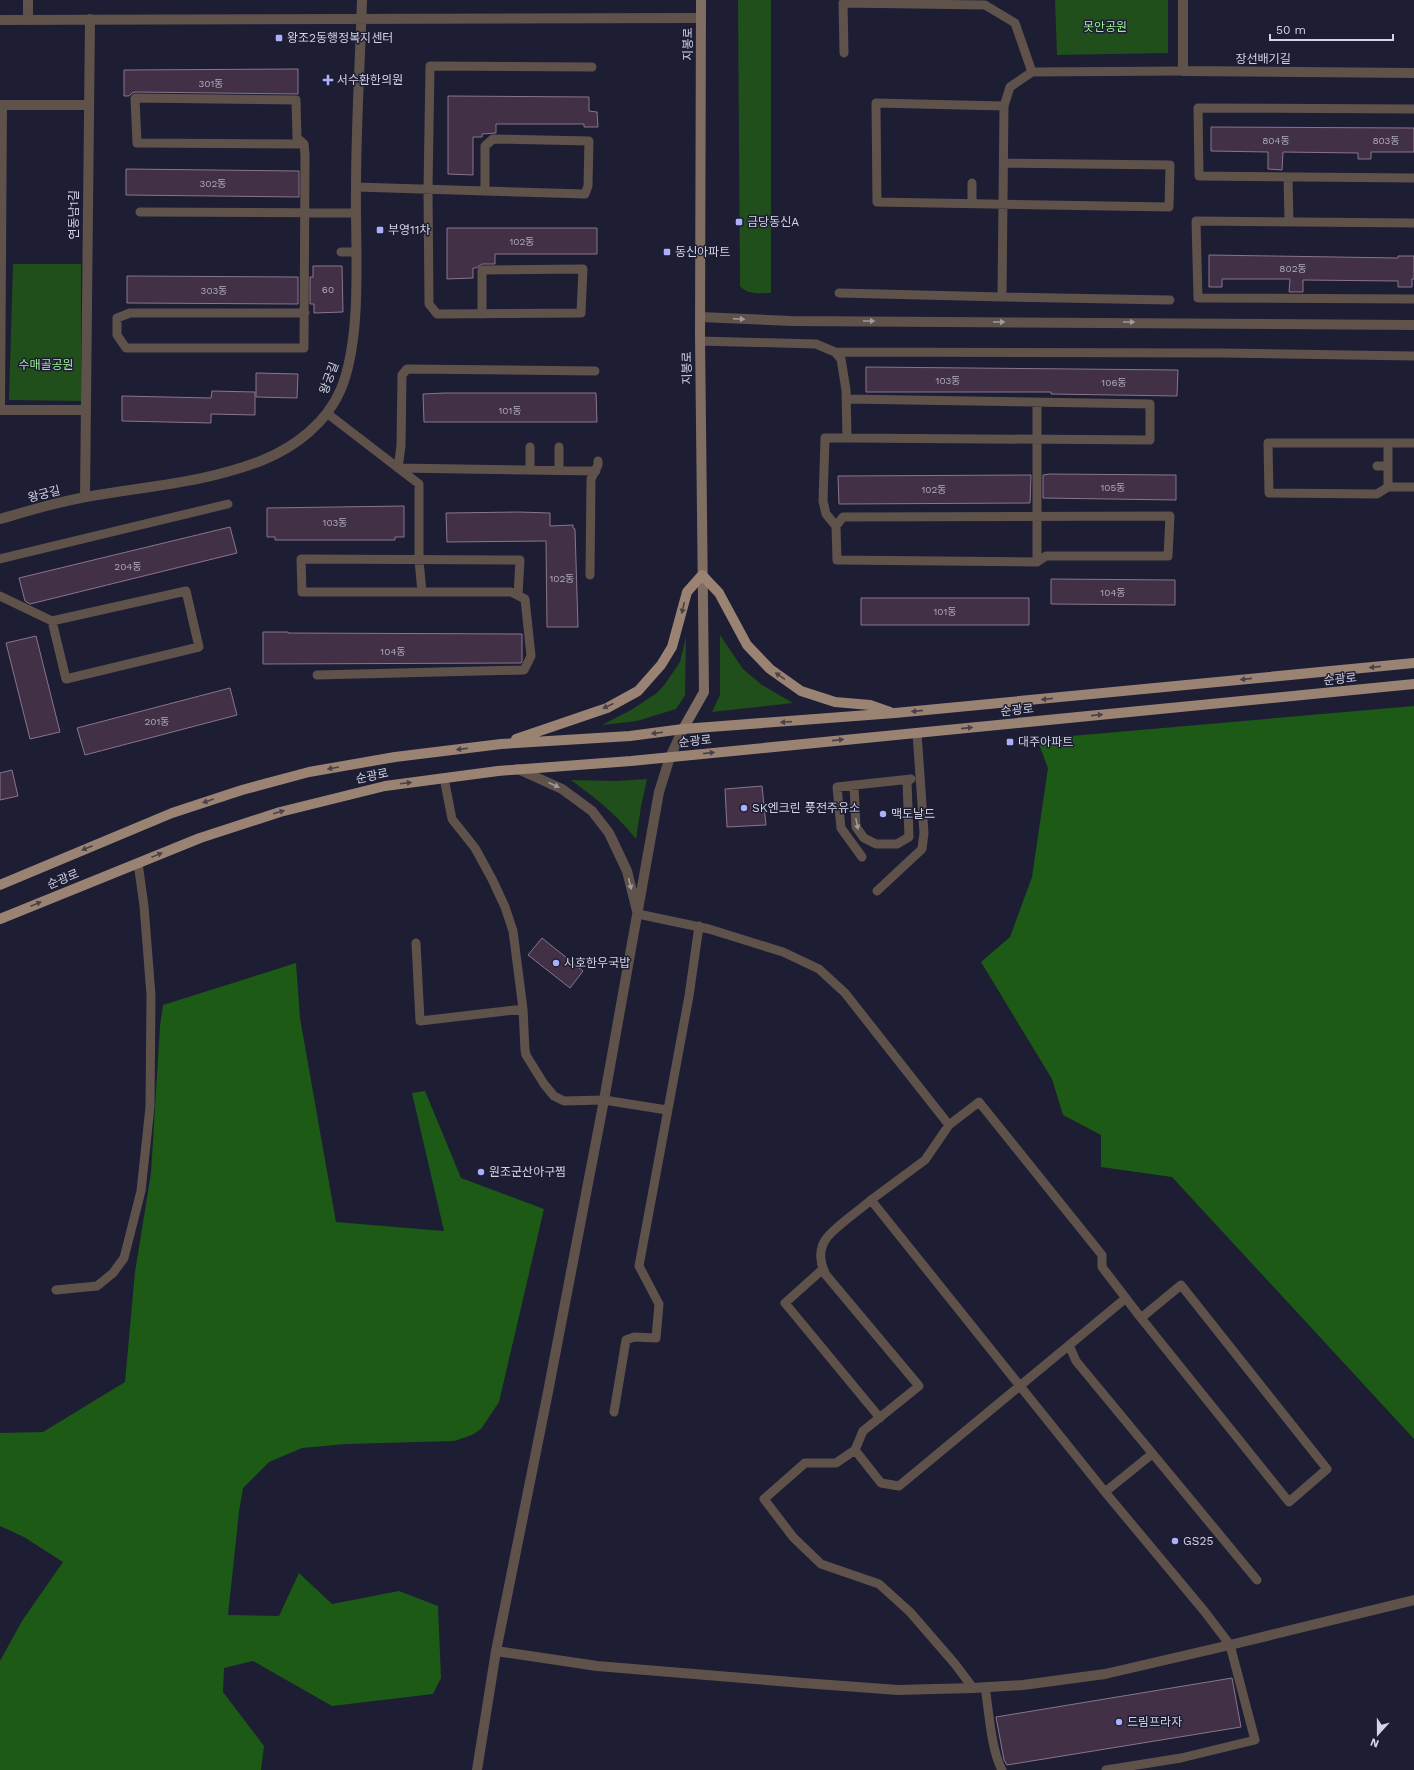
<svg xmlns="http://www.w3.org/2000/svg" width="1414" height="1770" viewBox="0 0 1414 1770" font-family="'Work Sans','Noto Sans KR',sans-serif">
<rect width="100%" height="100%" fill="#1d1d34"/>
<path fill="#204f1b" d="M738 0H771V293C760 293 747 295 740 286Z
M1055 0H1168V53L1057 55Z
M13 264H81V401L9 400Z
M720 635 743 669 762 685 793 703 712 712 720 695Z
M686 637 685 695 676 709 637 721 602 725 631 710 657 693 665 684 680 662Z
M647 779 641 807 636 839C615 813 598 800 571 780L617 781Z"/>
<path fill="#1d5a16" d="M1414 706V1439L1172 1177 1101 1167V1135L1063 1115 1052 1079 981 962 1010 937 1032 877 1048 768 1037 739Z
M296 963 300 1018 336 1222 444 1231 412 1093 425 1091 461 1178 544 1209 499 1402 481 1429 472 1435 454 1441 346 1444 302 1448 269 1462 243 1488 239 1512 228 1615 279 1616 299 1573 332 1604 399 1591 438 1606 441 1678 433 1694 332 1706 253 1661 224 1668 223 1692 264 1746 261 1770H0V1661L22 1621 63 1562 24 1537 0 1526V1433L43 1432 125 1382 135 1272 151 1173 160 1026 163 1005Z"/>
<path fill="#423146" stroke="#89758d" d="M298 69V94L135 92 132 93 129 96H124V70Z
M448 96 589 97V111L597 112 598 127H584V124H496V133L482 134V137H473V175L448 174Z
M1211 127 1414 128V152H1371V159H1358V153L1283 152 1282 170 1268 169V152L1211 151Z
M126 169 299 171V197L126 195Z
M447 228H597V254H495V264H482L476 268H473V278L447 279Z
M1209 255 1398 258V256H1414V279H1412V287H1398V281L1303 280V292H1289L1290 279H1222V287H1209Z
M313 266H342L343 312 314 313V304H310V277H313Z
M127 276 298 277V304L127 303Z
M866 367 1178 370 1177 396 1051 394V392H866Z
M256 373 298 374 297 398 256 397Z
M212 391 255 392V415L211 414V423L122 421V396L211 398Z
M444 393H596L597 422H424L423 394Z
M1050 474 1176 475V500L1043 498V475Z
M1031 475 1030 503 839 504 838 476Z
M404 506V537H395V540H275V537H267V508Z
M519 512 550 513V526L573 525V528L575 529 578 627H547L546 541 447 542 446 513Z
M230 527 237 553 30 604 25 601 19 578Z
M1051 579 1175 580V605L1051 604Z
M861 598H1029V625H861Z
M263 632H288V633L522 634V661L521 663 263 664Z
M36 636 60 732 30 739 6 643Z
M230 688 237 715 85 755 77 728Z
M12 770 18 796 0 800V773Z
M762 786 766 825 727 827 725 789Z
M542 938 583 971 570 988 528 955Z
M1232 1678 1241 1727 1007 1765 1004 1760 996 1717Z"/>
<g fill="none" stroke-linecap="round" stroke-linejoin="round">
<path stroke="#5e524a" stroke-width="9" d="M844 53 843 3 985 5 1015 23 1032 72 1183 71
M1032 72 1010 87 1004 106 1002 297 1170 300
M1414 109 1198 108 1199 176 1414 178
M304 144 137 143 135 98 296 100 297 138 304 144 305 155 304 348H126L117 335V318L130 313H305
M1004 163 1170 165 1169 207 877 202 876 103 1004 106
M1288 177 1289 221
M356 187C432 189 508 192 585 194L588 186 589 141 493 139 485 146V191
M972 203V183
M140 212 356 213
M1414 223 1196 221 1198 298 1414 299
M341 252H356
M839 293 1002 297
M482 314V270L583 269 581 313 437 314 429 304 428 189 430 66 592 67
M700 341 816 344 835 352 841 359 846 390 847 438 1150 440V404L846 399
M835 352 1223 353 1414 356
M595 371 407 369 402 375 401 446 398 468 596 471
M328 414 419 484V560L422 592
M1388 443V487
M1414 443H1268L1269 493 1377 494 1388 487H1414
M559 447V470
M1377 466H1388
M530 470V447
M836 526 843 517 1170 516 1168 556H1046L1037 562 837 560 836 526 826 514 823 501 825 438H847
M0 559 228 504
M1037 562V402
M590 575 591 479 598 465V461
M0 596 52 621 186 591 199 647 66 679 52 621
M317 675 524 670 531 656 525 599 511 592H302L301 559 520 560 518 595
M444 778 452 819 475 848 492 879 505 907 513 931 523 1009 525 1050 526 1055 544 1084 554 1096 564 1101 604 1100 667 1110
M854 785 856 827 864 838 876 844H897L909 837 907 780
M862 857 841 828 837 787 911 779
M877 891 922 849 924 833 917 733
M638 914 709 929 783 952 819 969 845 993 949 1125 925 1160 871 1200
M416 943 420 1021 523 1009
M949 1125 979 1102 1102 1255V1267L1141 1318 1289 1502 1327 1469 1181 1285 1141 1318
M823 1269 785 1303 880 1418
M56 1290 97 1286 113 1273 124 1258 141 1191 150 1107 151 995 144 906 138 863
M1069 1345 1076 1361 1257 1580
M614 1412 626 1340 634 1337 656 1338 659 1304 639 1266 689 996 699 926
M855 1450 881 1483 899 1486 1126 1298
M1105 1492 1152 1454
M985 1687C989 1711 991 1750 1002 1770
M973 1688 955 1664 910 1612 879 1584 821 1564 793 1537 764 1499 805 1463H836L855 1450 863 1431 919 1386 826 1275C820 1264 818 1250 826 1239 832 1229 861 1209 871 1200L1105 1492 1205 1612 1230 1645 1255 1740 1181 1758 1106 1770"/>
<path stroke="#5e524a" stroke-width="10" d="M28 20V0
M0 105H2L0 410
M2 105H88
M700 317 791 321 1414 325
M0 410H85
M85 497 90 19"/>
<path stroke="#5e524a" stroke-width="10" d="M1183 0V71L1414 73
M0 20 701 18
M0 519C28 511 57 502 86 497 146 486 206 483 263 460 297 446 327 422 341 389 363 335 355 247 356 189 356 126 360 63 362 0
M518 769 562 789 592 811 609 833 627 871 637 911
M496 1651 597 1666 803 1683 898 1690 973 1688 1023 1685 1105 1674 1230 1645 1414 1600
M477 1770 496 1651 548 1392 604 1100 659 792 670 757 683 729"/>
<path stroke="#806e62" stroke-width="10" d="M683 729 704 692 700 336 701 0"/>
<path stroke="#9b8374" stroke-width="10" d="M516 739 607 708 638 691 661 665 672 647 687 592 702 575 719 593 747 645 770 669 801 691 835 702 870 705 890 712
M0 885 172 813 242 790 309 772 395 757 501 744 630 736 683 729 895 713 1414 663
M0 919 200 838 280 812 385 786 498 771 631 761 1414 684"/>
</g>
<defs><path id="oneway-solid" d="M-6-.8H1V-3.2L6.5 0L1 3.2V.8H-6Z"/></defs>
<g fill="#9e9a9f">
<use href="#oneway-solid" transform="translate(739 319) rotate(2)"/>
<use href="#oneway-solid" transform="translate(869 321)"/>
<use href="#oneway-solid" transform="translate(999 322)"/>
<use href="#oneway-solid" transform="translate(1129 322)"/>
<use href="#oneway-solid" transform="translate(554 785) rotate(24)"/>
<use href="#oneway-solid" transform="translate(857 824) rotate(78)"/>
<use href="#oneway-solid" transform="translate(630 884) rotate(76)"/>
</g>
<g fill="#49414a">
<use href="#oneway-solid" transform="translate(683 608) rotate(103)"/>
<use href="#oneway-solid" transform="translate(1375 667) rotate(174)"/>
<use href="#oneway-solid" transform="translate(780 676) rotate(-145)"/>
<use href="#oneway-solid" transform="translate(1246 679) rotate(174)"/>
<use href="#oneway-solid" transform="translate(1047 699) rotate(174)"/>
<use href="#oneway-solid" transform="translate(608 706) rotate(155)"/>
<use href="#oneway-solid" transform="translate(917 711) rotate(174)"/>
<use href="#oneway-solid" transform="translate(1097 715) rotate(-6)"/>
<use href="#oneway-solid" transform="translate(786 722) rotate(176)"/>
<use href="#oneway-solid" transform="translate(967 728) rotate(-6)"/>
<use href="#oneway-solid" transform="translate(657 733) rotate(173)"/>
<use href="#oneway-solid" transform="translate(838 740) rotate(-6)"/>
<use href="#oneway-solid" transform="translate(462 749) rotate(173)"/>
<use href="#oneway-solid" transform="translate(709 753) rotate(-6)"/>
<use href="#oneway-solid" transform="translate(333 768) rotate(170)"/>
<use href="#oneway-solid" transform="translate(406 783) rotate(-7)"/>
<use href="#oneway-solid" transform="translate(208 801) rotate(161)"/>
<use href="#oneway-solid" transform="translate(279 812) rotate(-16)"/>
<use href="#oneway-solid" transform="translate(87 848) rotate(157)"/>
<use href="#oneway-solid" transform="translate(157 855) rotate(-22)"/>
<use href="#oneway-solid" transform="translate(36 904) rotate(-22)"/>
</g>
<g fill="#acaffb" stroke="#1d1d34" stroke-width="1.5">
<rect x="275" y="34" width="8" height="8" rx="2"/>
<path d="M326 74h4v4h4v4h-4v4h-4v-4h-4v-4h4z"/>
<rect x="735" y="218" width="8" height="8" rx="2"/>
<rect x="376" y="226" width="8" height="8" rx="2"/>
<rect x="663" y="248" width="8" height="8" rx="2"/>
<rect x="1006" y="738" width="8" height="8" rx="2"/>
<circle cx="744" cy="808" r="4"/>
<circle cx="883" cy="814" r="4"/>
<circle cx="556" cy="963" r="4"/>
<circle cx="481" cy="1172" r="4"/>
<circle cx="1175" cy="1541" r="4"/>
<circle cx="1119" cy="1722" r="4"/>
</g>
<g text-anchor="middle" stroke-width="3" stroke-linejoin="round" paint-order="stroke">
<g font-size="10" fill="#afabbc">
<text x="211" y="87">301동</text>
<text x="1276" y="144">804동</text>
<text x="1386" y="144">803동</text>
<text x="213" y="187">302동</text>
<text x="522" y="245">102동</text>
<text x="1293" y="272">802동</text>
<text x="328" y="293">60</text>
<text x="214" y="294">303동</text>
<text x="948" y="384">103동</text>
<text x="1114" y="386">106동</text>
<text x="510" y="414">101동</text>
<text x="1113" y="491">105동</text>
<text x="934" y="493">102동</text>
<text x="335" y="526">103동</text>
<text x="128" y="570">204동</text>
<text x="562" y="582">102동</text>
<text x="1113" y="596">104동</text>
<text x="945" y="615">101동</text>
<text x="393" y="655">104동</text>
<text x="157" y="725">201동</text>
</g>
<g font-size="12" fill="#9ef094" stroke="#1d1d34">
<text x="1105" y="31">못안공원</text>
<text x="46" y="369">수매골공원</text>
</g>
<g font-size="12" fill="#d3d4e4" stroke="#1d1d34" text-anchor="start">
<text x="287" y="42">왕조2동행정복지센터</text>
<text x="337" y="84">서수환한의원</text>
<text x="747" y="226">금당동신A</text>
<text x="388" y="234">부영11차</text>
<text x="675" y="256">동신아파트</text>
<text x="1018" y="746">대주아파트</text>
<text x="752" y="812">SK엔크린 풍전주유소</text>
<text x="891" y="818">맥도날드</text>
<text x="564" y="967">시호한우국밥</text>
<text x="489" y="1176">원조군산아구찜</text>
<text x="1183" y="1545">GS25</text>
<text x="1127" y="1726">드림프라자</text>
</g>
<g font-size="12" fill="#d3d4e4" stroke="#1d1d34">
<text transform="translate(688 44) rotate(-90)" y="4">지봉로</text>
<text x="1263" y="63">장선배기길</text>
<text transform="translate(74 215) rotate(-90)" y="4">연동남1길</text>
<text transform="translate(687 368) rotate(-91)" y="4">지봉로</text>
<text transform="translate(329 378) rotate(-70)" y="4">왕궁길</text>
<text transform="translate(44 494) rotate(-14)" y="4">왕궁길</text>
<text transform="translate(1340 679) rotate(-6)" y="4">순광로</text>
<text transform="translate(1017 710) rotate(-6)" y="4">순광로</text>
<text transform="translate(695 741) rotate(-6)" y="4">순광로</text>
<text transform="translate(372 776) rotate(-12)" y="4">순광로</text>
<text transform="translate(63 879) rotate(-22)" y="4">순광로</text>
</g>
</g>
<g transform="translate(1378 1734) rotate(201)" stroke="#1d1d34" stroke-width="3" paint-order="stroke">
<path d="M0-3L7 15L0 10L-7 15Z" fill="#d3d4e4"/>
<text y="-6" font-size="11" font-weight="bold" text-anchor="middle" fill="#d3d4e4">N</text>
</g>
<path d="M1270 34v6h123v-6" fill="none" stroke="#d3d4e4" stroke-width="2"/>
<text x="1276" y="34" font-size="12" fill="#d3d4e4" stroke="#1d1d34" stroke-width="3" paint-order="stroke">50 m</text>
</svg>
